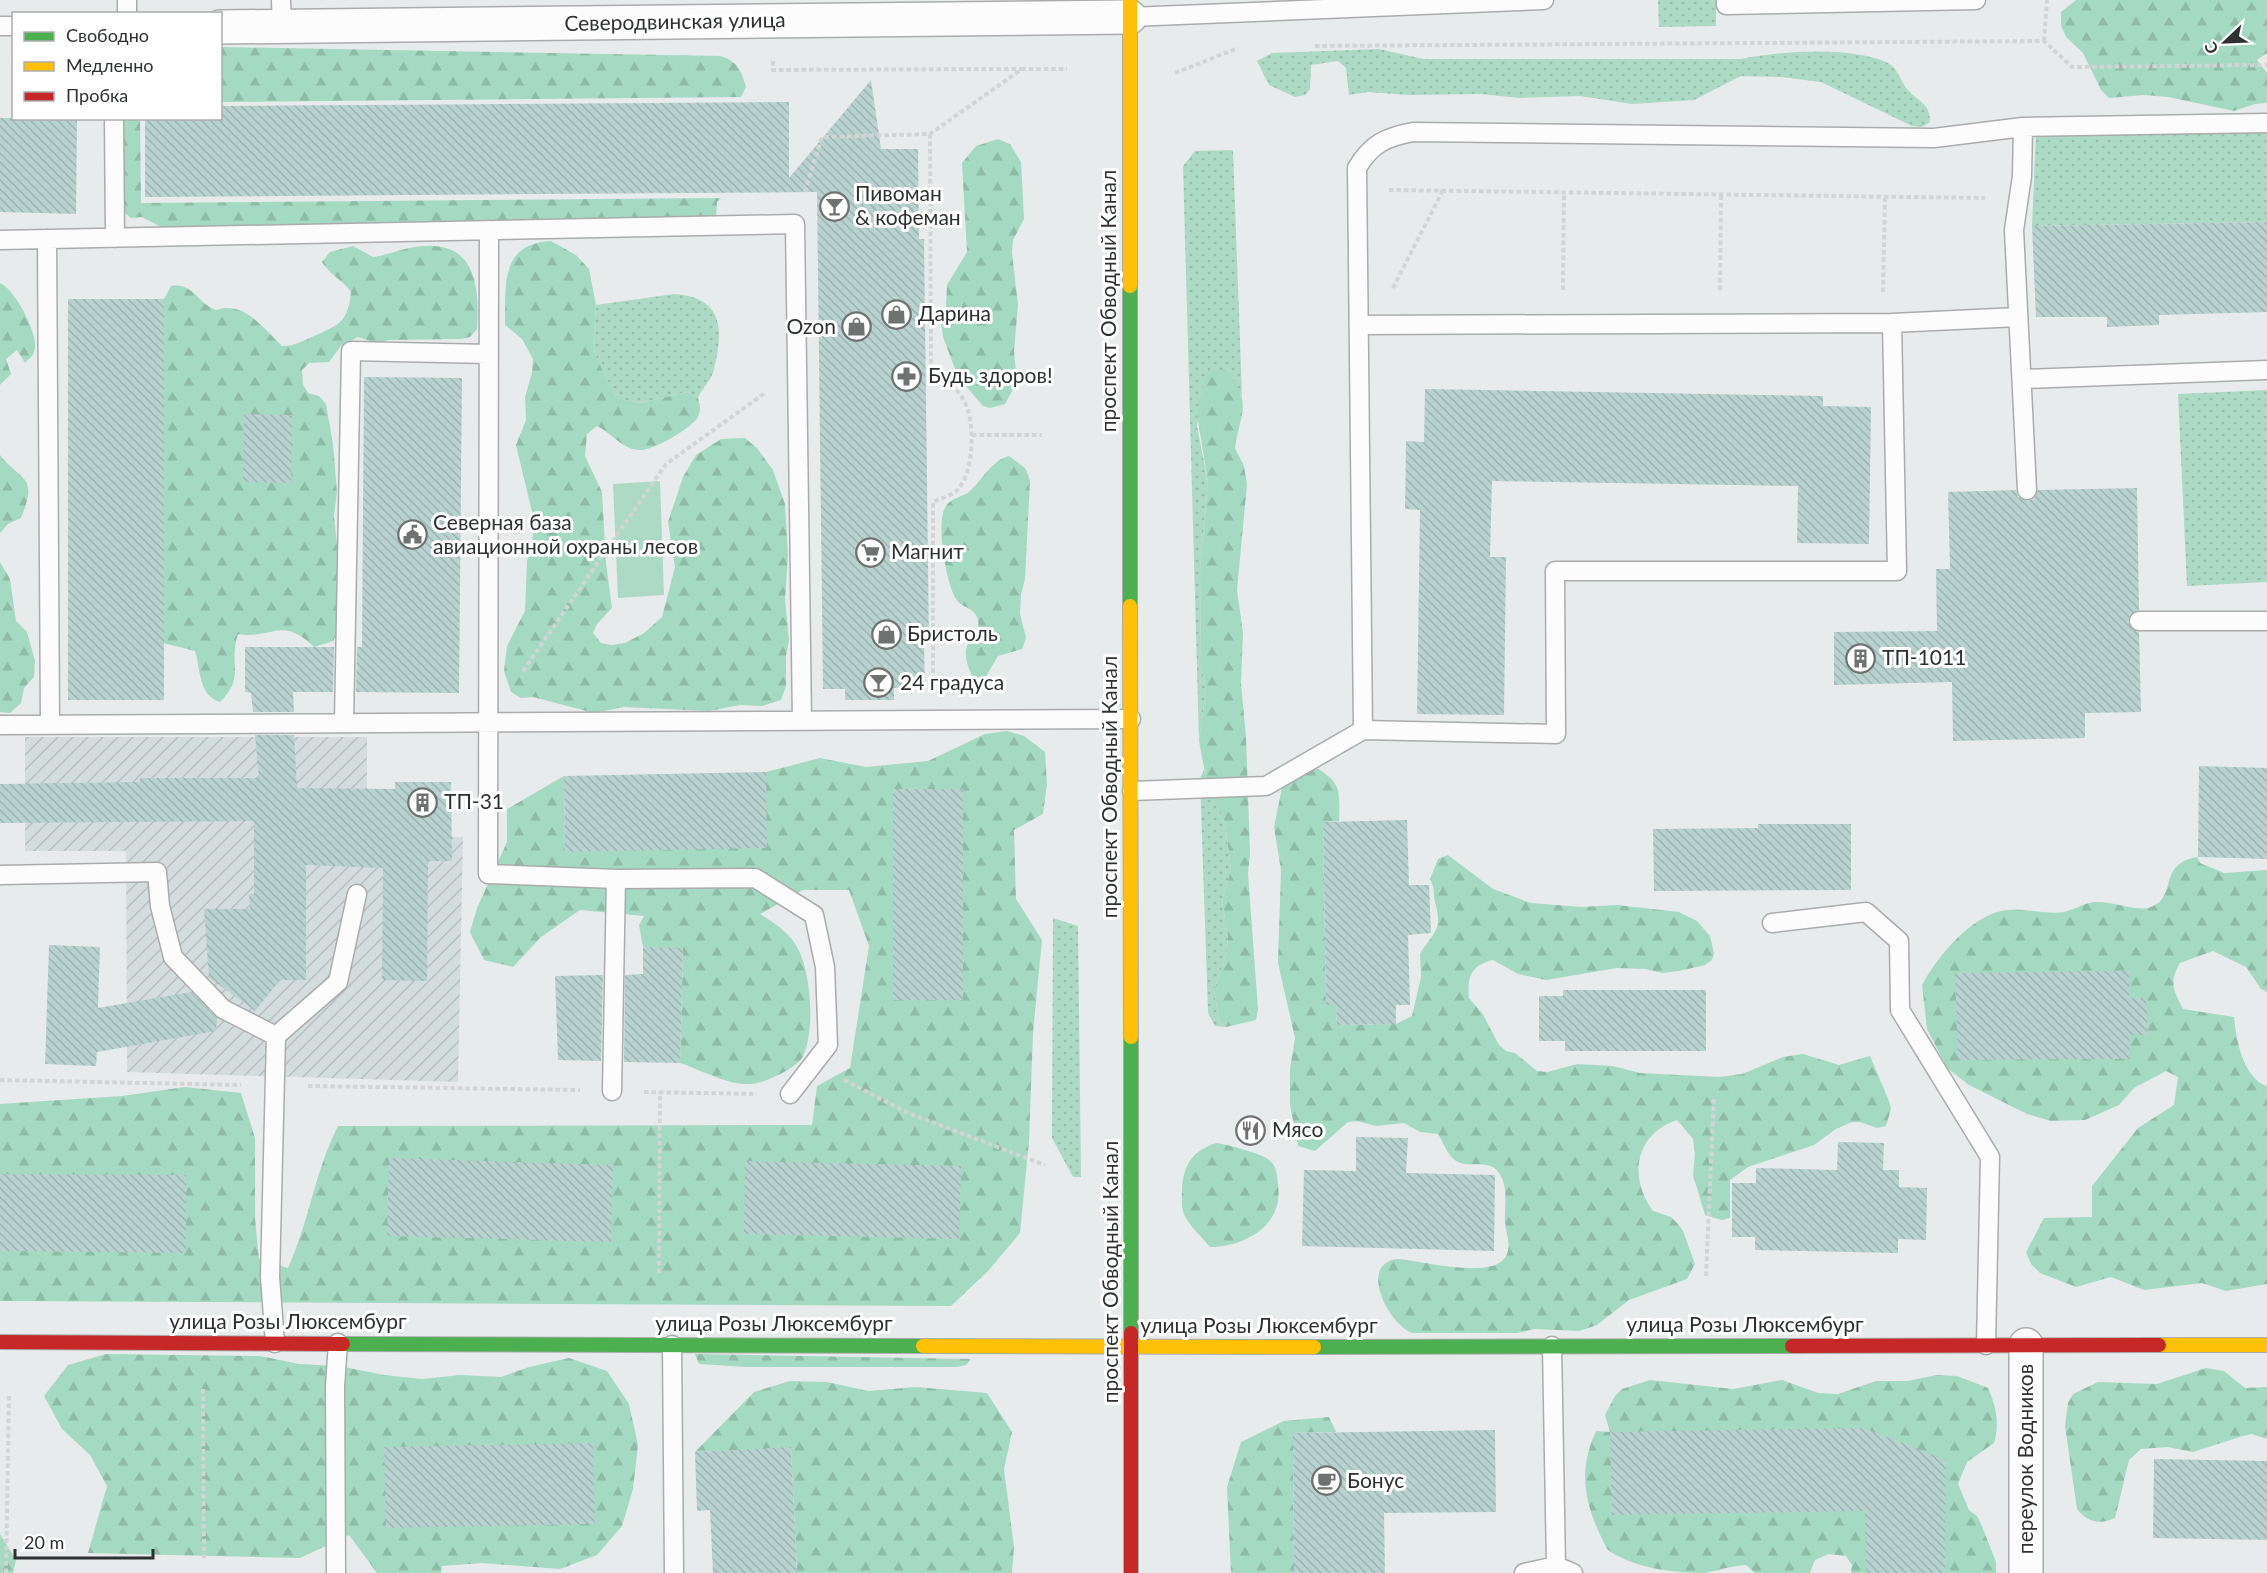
<svg xmlns="http://www.w3.org/2000/svg" width="2267" height="1573" viewBox="0 0 2267 1573" font-family="Lato,sans-serif">
<defs>
<pattern id="industrial-furrows" width="10" height="10" patternUnits="userSpaceOnUse" patternTransform="scale(1.5)"><rect width="10" height="10" fill="#d4ddde"/><path d="M-1 1l2-2M0 10L10 0M9 11l2-2" fill="none" stroke="#b6bebf"/></pattern>
<pattern id="grass-dots" width="8" height="8" patternUnits="userSpaceOnUse" patternTransform="scale(1.5)"><rect width="8" height="8" fill="#addac4"/><path d="M2 2h.1M6 6h.1" fill="none" stroke="#95bca9" stroke-width="1.8" stroke-linecap="round"/></pattern>
<pattern id="forest-firs" width="22" height="20" patternUnits="userSpaceOnUse" patternTransform="scale(1.5)"><rect width="22" height="20" fill="#a4dac1"/><path d="M5 1l3.5 6h-7zM16 11l3.5 6h-7z" fill="#8ebca6"/></pattern>
<pattern id="building-back-hatch" width="6" height="6" patternUnits="userSpaceOnUse" patternTransform="scale(1.5)"><rect width="6" height="6" fill="#b8d2cf"/><path d="M-1 5l2 2M0 0l6 6M5-1l2 2" fill="none" stroke="#9eb5b2"/></pattern>
</defs>
<rect width="100%" height="100%" fill="#e8ebec"/>
<path fill="url(#industrial-furrows)" d="M25 737H367V837H463L458 1082 127 1072 126 851H25Z"/>
<path fill="url(#grass-dots)" d="M1658 0H1716V26L1659 27Z
M1379 49 1423 59H1741C1781 51 1848 46 1886 62 1899 68 1900 82 1909 91 1920 103 1930 103 1930 122L1922 127 1912 126 1821 82 1781 77 1741 76 1694 100 1632 104 1580 96 1520 98 1480 94 1409 95 1368 92 1349 95 1346 68 1338 61 1311 65 1310 89 1305 95 1295 97 1269 85 1257 61 1272 53Z
M2267 117V222L2032 226 2036 132Z
M1233 150 1242 396 1225 370 1204 380 1197 426 1208 482 1200 571 1201 664 1206 691 1199 741 1183 166 1195 151Z
M674 294C723 297 724 329 714 369 712 380 702 388 698 398L687 392 641 403 616 398 593 350 596 305Z
M2267 390V582L2187 586 2178 394Z
M1204 770 1225 823 1231 869 1222 901 1228 938 1226 957 1214 990 1219 1019 1226 1027 1215 1026 1208 1013 1200 778Z
M1053 918 1078 926 1081 1177H1073L1052 1138Z"/>
<path fill="url(#forest-firs)" d="M2076 0H2267V53L2257 60 2267 73V103L2255 104 2234 111 2168 97 2144 95 2109 98 2101 90 2083 53 2066 37 2061 26V12Z
M221 47 721 56C738 62 741 70 746 87L741 97 221 102Z
M119 118 140 119 141 203 721 198 717 202 716 216 713 220 163 228 142 217 131 218 121 210Z
M998 139 1010 144 1021 162 1024 219 1013 240 1012 253 1018 305 1014 351 1017 382 1005 404 990 408 983 406 958 377 943 337 941 323 946 306 947 285 967 252 962 163 976 146Z
M551 241 576 255 589 269 596 305 593 350 616 398 641 403 687 392 698 398C700 405 701 410 698 417 692 428 655 449 642 450 623 451 612 433 597 426L587 434 585 456 602 492 606 563 612 608 597 624 593 633 601 643 612 645 625 643 644 633 662 617 675 567 668 522 683 477 696 455 721 439 745 438 757 448 773 470 785 504 788 555 785 600 789 640 786 656V686L781 700 762 706 740 705 709 711 624 707 594 713 533 697 521 698 511 692 504 671 507 646 525 611 527 561 532 545 534 520 516 445 526 420 525 397 532 373 533 359 522 339 505 325C506 286 499 244 551 241Z
M353 246 373 257C385 256 394 251 405 249 470 234 481 275 477 329L470 337 461 339 388 340 379 344 358 337 341 346 329 362 309 363 302 370 303 385 308 393 319 396 326 404 333 444 337 492 334 516 338 554V632L333 641 314 647C281 615 272 640 238 634 228 665 246 676 220 702 198 695 201 670 195 651L163 643 164 299 171 286C193 282 197 303 216 310 245 300 263 329 282 346 294 346 303 341 314 336 340 325 348 321 351 292 343 280 330 275 322 262L330 252Z
M0 283C14 288 41 337 34 352 33 356 28 360 25 363L17 350 6 359 11 374 0 385Z
M1216 370H1225C1254 402 1240 413 1235 448L1244 466 1247 484 1237 590 1243 633 1241 683 1246 737 1250 853 1248 874 1258 1009 1256 1020 1226 1027 1219 1019 1214 990 1226 957 1228 938 1222 901 1231 869 1225 823 1206 778 1199 741 1206 691 1201 664 1200 571 1208 482 1197 415 1204 380 1208 373Z
M0 455C21 482 39 474 21 518L8 524 0 533Z
M1009 456 1025 468 1030 480 1025 579 1021 595 1020 614 1026 638 1022 649 998 656 986 676 974 679C952 639 982 639 978 620 975 607 961 608 956 599 946 583 935 521 946 506 951 498 962 497 969 492 982 480 992 460 1009 456Z
M0 562 10 579 16 621 27 632 35 661 34 677 24 688 21 703 10 713 0 712Z
M1007 731 1024 736 1045 752 1047 784 1043 814 1014 830 1016 899 1042 940 1033 1033 1029 1141 1020 1233 988 1271 951 1306 0 1301V1104L122 1096 185 1087 241 1093 255 1138V1219L259 1259 288 1268C309 1222 315 1171 338 1126L812 1125 817 1086 850 1068 869 946 849 890H803L760 914C773 922 789 932 797 947 811 971 816 1033 802 1058 795 1069 763 1084 750 1084 727 1085 701 1070 680 1063L683 949 643 947 639 925 644 916 580 910 541 937 513 967 484 960 470 932 477 908 507 842V809L564 776 565 852 766 772 820 758 866 767 928 761 985 734Z
M1310 764C1341 782 1340 787 1339 821L1323 822 1326 1005H1336L1337 1025 1396 1024 1412 1016 1421 977 1420 954C1434 931 1443 931 1435 902 1433 893 1435 888 1430 879L1438 859 1448 855 1493 889 1531 903 1582 907 1617 905 1679 912 1697 921 1710 936 1714 953 1712 960 1705 965 1679 971 1662 973 1645 969 1617 968 1546 980 1518 974 1493 960C1471 965 1467 977 1469 998L1482 1013 1499 1045 1506 1051 1515 1053 1537 1071 1548 1072 1577 1064 1613 1066 1640 1073 1719 1077 1742 1074 1783 1057 1803 1054 1839 1065 1870 1056 1889 1101 1891 1109 1886 1126 1877 1128 1860 1122H1852L1836 1129 1814 1145 1748 1167 1730 1180V1218L1722 1220 1705 1215 1693 1175 1695 1154 1693 1139 1677 1120C1635 1134 1628 1177 1653 1211L1671 1217 1677 1223 1683 1231 1695 1264 1687 1279 1629 1300 1597 1325 1579 1331 1535 1329 1517 1333H1412C1388 1324 1358 1264 1397 1259 1421 1260 1496 1282 1507 1254 1511 1244 1506 1233 1505 1222 1504 1206 1509 1187 1499 1173 1489 1158 1469 1169 1456 1161 1447 1155 1444 1143 1438 1134L1420 1132 1404 1123 1376 1126 1357 1121 1348 1122 1315 1151 1298 1146 1290 1105V1069L1295 1038 1278 963 1281 870 1274 827 1286 768Z
M2197 857 2200 863 2224 873 2267 870V992L2261 989 2246 967 2213 951 2180 963C2169 981 2173 991 2183 1009L2234 1017C2236 1039 2243 1078 2267 1086V1284L2226 1291 2202 1283 2144 1290 2111 1277 2076 1287 2040 1273 2031 1264 2026 1252 2044 1218 2092 1217V1186L2138 1128 2174 1105 2178 1077 2166 1071 2134 1088 2119 1105 2085 1120 2051 1121 2027 1114 1969 1085 1947 1068 1927 1029 1922 985C1938 956 1973 912 2009 910 2027 908 2046 915 2064 912 2076 909 2086 901 2099 902 2112 902 2138 911 2148 908 2180 899 2155 865 2197 857Z
M1216 1143C1226 1144 1263 1154 1269 1160 1277 1166 1277 1176 1278 1185 1284 1225 1245 1247 1210 1247 1202 1237 1189 1226 1184 1214 1181 1207 1182 1198 1182 1191 1183 1165 1192 1151 1216 1143Z
M106 1354 260 1356 299 1364 339 1366 384 1375 422 1379 461 1375 501 1377 529 1367 569 1358 607 1371 629 1404 638 1445 633 1489 622 1526 597 1555 560 1569 482 1563 442 1566 441 1573H377L349 1535 300 1558 88 1553 107 1486 90 1455 62 1429 44 1396 68 1365Z
M695 1354 971 1359 966 1365 957 1367H745L699 1364Z
M2206 1368 2224 1371 2245 1388 2267 1387V1439L2252 1434 2243 1436 2193 1452 2168 1447 2141 1449 2129 1460 2115 1518C2100 1525 2087 1522 2077 1509L2065 1426 2068 1403 2073 1394 2098 1382 2157 1384Z
M1937 1375 1957 1376 1988 1388C1996 1406 2000 1424 1994 1443L1967 1462 1958 1484 1969 1510 1977 1516 1981 1524 1996 1562V1573H1851L1852 1565 1846 1556 1829 1554 1815 1560 1810 1573H1755L1746 1565C1731 1566 1719 1570 1705 1573 1675 1573 1631 1568 1607 1549 1586 1508 1576 1475 1596 1431L1610 1432 1605 1415 1615 1396 1622 1389 1650 1380 1733 1389 1782 1380 1818 1393 1838 1394 1876 1381H1907Z
M790 1381 827 1382 868 1391 916 1387 987 1393 1012 1432 1004 1469 1014 1547 1012 1573H797L791 1448 695 1452 754 1392Z
M1329 1417 1336 1432 1293 1433 1294 1573H1231L1227 1487 1241 1442 1284 1421Z
M0 1534 16 1560 13 1573H0Z"/>
<path fill="#addac4" d="M660 481 664 595 618 598 613 484Z"/>
<path fill="url(#building-back-hatch)" d="M871 80 881 149H918L919 239H924L929 644H924L925 688H894V700H845V689H823L817 192 145 197V118H220V106L789 102V178Z
M0 118H77L76 214 0 212Z
M2267 222V312L2159 315V325L2107 327V317H2036L2032 226Z
M68 299H164V700H68Z
M364 377 462 378 459 693 356 692 357 647H362Z
M1425 389 1823 396V406L1871 407 1869 544 1797 543 1798 486 1492 481 1490 557H1506L1504 715 1417 714 1420 510 1405 509 1406 441 1424 442Z
M244 414 292 415 291 483 243 482Z
M2137 488 2139 610 2130 615 2128 622 2133 630 2139 632 2141 712 2085 713V738L1953 741 1952 682 1834 685V632L1937 631 1936 569H1950L1948 492 2016 490 2018 497 2027 501 2034 499 2038 490Z
M245 647H334L333 692H293L294 712H253L251 693 245 692Z
M255 735H294L297 788 395 789V782H451L452 861H428L427 981 382 980 383 868 306 865V980H280L255 1011 209 977 204 909H250L249 894H254V821L0 823V784L140 782V778H259Z
M2199 766 2267 768V859L2198 857Z
M766 772 767 848 565 852 564 776Z
M893 789H963V1000H893Z
M1407 820 1409 885H1429L1431 933 1408 935 1410 1005H1396V1024L1337 1025 1336 1005H1326L1323 822Z
M1758 824H1851V890L1654 891 1653 829 1758 828Z
M49 945 100 947 98 1008 191 992 217 1018 216 1031 97 1052 96 1066 45 1064Z
M643 947 683 948 680 1063 624 1062 625 975 643 974Z
M2129 971V998H2146L2147 1017V1035H2129L2130 1059 1958 1060 1955 973Z
M603 975 601 1061 558 1060 555 976Z
M1563 990H1706V1051H1565V1041H1539V996H1563Z
M1356 1137 1408 1138 1406 1173 1495 1175 1494 1251 1302 1246 1304 1170 1356 1171Z
M1838 1142 1884 1143 1883 1170H1899V1187L1927 1188 1926 1240 1898 1239V1253L1755 1250V1237H1732V1183H1756V1168L1837 1170Z
M389 1158 613 1165 611 1242 387 1236Z
M745 1161 961 1166 959 1239 744 1234Z
M0 1174 186 1175V1253L0 1251Z
M1864 1428 1946 1460 1945 1573H1866L1865 1511 1612 1515 1610 1432Z
M1495 1430 1496 1512 1384 1513 1385 1573H1294L1293 1433Z
M593 1443 595 1524 386 1528 384 1447Z
M791 1447 797 1573H713L710 1510 697 1511 695 1452Z
M2154 1459 2267 1461V1540L2153 1538Z"/>
<g fill="none" stroke-linecap="round" stroke-linejoin="round">
<defs>
<path id="lane" d="M127 0V14
M281 0 282 27
M1726 0V5L1976 0
M1130 17 1544 0
M0 26H14
M114 118 115 238
M489 230 488 874 616 879 612 1091
M47 239 50 724
M0 240 795 224 802 720
M1359 325 1892 323
M2022 379 2267 370
M2027 490 2014 230 2022 176 2023 127 2267 123
M2139 621H2267
M344 723 351 351 488 354
M0 725 1131 719
M1363 730 1357 168C1371 144 1386 137 1413 132L1934 138 2023 127
M1132 791 1266 786 1363 730 1556 734 1555 571H1897L1892 323 2018 317
M0 875 157 872 160 906 173 957 223 1009 276 1036
M616 879 755 878 814 915 825 967 828 1045 790 1094
M1772 923 1866 912 1899 941 1900 1010 1990 1157 1986 1345
M275 1343 270 1277 276 1036 338 982 357 894
M672 1345 674 1573
M1552 1346 1556 1566
M336 1573 335 1386 338 1343
M1524 1573 1556 1566 1573 1573"/>
<path id="street" d="M220 27 1130 17
M2026 1345V1573"/>
<path id="fast" d="M1130 286V606
M1131 1037V1333
M343 1344 923 1346
M1314 1347 1792 1346"/>
<path id="slow" d="M1130 0V286
M1130 606 1131 1037
M2159 1345H2267
M923 1346 1314 1347"/>
<path id="jam" d="M1131 1333V1573
M0 1342 343 1344
M1792 1346 2159 1345"/>
</defs>
<use href="#lane" stroke="#aaacac" stroke-width="21"/>
<use href="#street" stroke="#aaacac" stroke-width="36"/>
<use href="#fast" stroke="#aaacac" stroke-width="16"/>
<use href="#slow" stroke="#aaacac" stroke-width="16"/>
<use href="#jam" stroke="#aaacac" stroke-width="16"/>
<path stroke="#d3d4d4" stroke-width="4" stroke-dasharray="4.5 3" stroke-linecap="butt" d="M2044 41 2047 0
M1315 46 2044 41 2072 67 2267 65
M773 61V70L1022 69
M1175 73 1238 48
M930 134 931 373C945 379 955 385 963 399 976 419 975 476 955 492 949 496 940 499 933 502V687
M1389 190 1985 198
M805 192 822 137 930 134 1022 69H1067
M1393 288 1443 190
M1563 290 1564 192
M1720 290 1721 194
M1883 292 1885 197
M972 435H1042
M523 671 666 464 765 393
M0 1080 241 1085
M844 1080 908 1113 1045 1165
M308 1086 580 1090
M644 1092 757 1094
M659 1273 660 1092
M1706 1276 1714 1096
M203 1389 204 1558
M6 1573 9 1394"/>
<use href="#lane" stroke="#fcfcfc" stroke-width="18"/>
<use href="#street" stroke="#fcfcfc" stroke-width="33"/>
<use href="#fast" stroke="#4caf50" stroke-width="14"/>
<use href="#slow" stroke="#ffc107" stroke-width="14"/>
<use href="#jam" stroke="#c62828" stroke-width="14"/>
</g>
<defs>
<symbol id="bar-ring" viewBox="-11 -11 22 22"><circle r="9.5" fill="#fff" stroke="#707272" stroke-width="1.5"/><path d="M-6-5H6L.8 .8V4.5H3.5V6h-7V4.5H-.8V.8Z" fill="#707272"/></symbol>
<symbol id="shop-ring" viewBox="-11 -11 22 22"><circle r="9.5" fill="#fff" stroke="#707272" stroke-width="1.5"/><path d="M-5-2.5h2.3a2.7 3.5 0 0 1 5.4 0H5L5.5 6h-11ZM-1.5-2.5h3a1.5 2.3 0 0 0-3 0Z" fill="#707272"/></symbol>
<symbol id="pharmacy-ring" viewBox="-11 -11 22 22"><circle r="9.5" fill="#fff" stroke="#707272" stroke-width="1.5"/><path d="M-2-6h4v4h4v4h-4v4h-4v-4h-4v-4h4Z" fill="#707272"/></symbol>
<symbol id="civic-ring" viewBox="-11 -11 22 22"><circle r="9.5" fill="#fff" stroke="#707272" stroke-width="1.5"/><path d="M-.6-6.5H3V-4.5H.6V-3L4-1V1h2V6H-6V1h2V-1L-.6-3ZM-1.2 2.5V6h2.4V2.5Z" fill="#707272"/></symbol>
<symbol id="supermarket-ring" viewBox="-11 -11 22 22"><circle r="9.5" fill="#fff" stroke="#707272" stroke-width="1.5"/><path d="M-6-5.5h2.5l.6 2H6L4.5 2H-2.5L-4.4-4H-6ZM-1.5 3.2a1.3 1.3 0 1 0 .1 0ZM3 3.2a1.3 1.3 0 1 0 .1 0Z" fill="#707272"/></symbol>
<symbol id="building-ring" viewBox="-11 -11 22 22"><circle r="9.5" fill="#fff" stroke="#707272" stroke-width="1.5"/><path d="M-4-6H4V6H1V3H-1V6H-4ZM-2.5-4.3h1.7v1.8h-1.7ZM.8-4.3h1.7v1.8H.8ZM-2.5-1h1.7V.8h-1.7ZM.8-1h1.7V.8H.8Z" fill="#707272"/></symbol>
<symbol id="restaurant-ring" viewBox="-11 -11 22 22"><circle r="9.5" fill="#fff" stroke="#707272" stroke-width="1.5"/><path d="M-5-6h1v4h1v-4h1v4h1v-4h1v5L-1.5 .5V6h-2V.5L-5-1ZM5-6V6H3V1.5H1.5Q1.5-4 5-6Z" fill="#707272"/></symbol>
<symbol id="cafe-ring" viewBox="-11 -11 22 22"><circle r="9.5" fill="#fff" stroke="#707272" stroke-width="1.5"/><path d="M-5.5-4.5H6V0H3Q3 3.5 0 3.5H-2.5Q-5.5 3.5-5.5 0ZM3-3.2v2h1.7v-2ZM-6 4.5H4V6H-6Z" fill="#707272"/></symbol>
</defs>
<g fill-rule="evenodd">
<use href="#bar-ring" x="818" y="190" width="33" height="33"/>
<use href="#shop-ring" x="880" y="298" width="33" height="33"/>
<use href="#shop-ring" x="840" y="310" width="33" height="33"/>
<use href="#pharmacy-ring" x="890" y="360" width="33" height="33"/>
<use href="#civic-ring" x="396" y="518" width="33" height="33"/>
<use href="#supermarket-ring" x="854" y="536" width="33" height="33"/>
<use href="#shop-ring" x="870" y="618" width="33" height="33"/>
<use href="#building-ring" x="1844" y="642" width="33" height="33"/>
<use href="#bar-ring" x="862" y="666" width="33" height="33"/>
<use href="#building-ring" x="406" y="786" width="33" height="33"/>
<use href="#restaurant-ring" x="1234" y="1114" width="33" height="33"/>
<use href="#cafe-ring" x="1310" y="1464" width="33" height="33"/>
</g>
<g text-anchor="middle" stroke-width="6" stroke-linejoin="round" paint-order="stroke">
<g font-size="21" fill="#2f3131" stroke="#fff">
<text transform="translate(675 22) rotate(-1)" y="7">Северодвинская улица</text>
<text transform="translate(1109 301) rotate(-90)" y="7">проспект Обводный Канал</text>
<text transform="translate(1110 787) rotate(-90)" y="7">проспект Обводный Канал</text>
<text transform="translate(1111 1272) rotate(-90)" y="7">проспект Обводный Канал</text>
<text x="288" y="1329">улица Розы Люксембург</text>
<text x="774" y="1331">улица Розы Люксембург</text>
<text x="1745" y="1332">улица Розы Люксембург</text>
<text x="1259" y="1333">улица Розы Люксембург</text>
<text transform="translate(2026 1459) rotate(-90)" y="7">переулок Водников</text>
</g>
<g font-size="21" fill="#2f3131" stroke="#fff" text-anchor="start">
<text x="855" y="201">Пивоман<tspan x="855" dy="24">&amp; кофеман</tspan></text>
<text x="918" y="321">Дарина</text>
<text x="836" y="334" text-anchor="end">Ozon</text>
<text x="928" y="383">Будь здоров!</text>
<text x="433" y="530">Северная база<tspan x="433" dy="24">авиационной охраны лесов</tspan></text>
<text x="891" y="559">Магнит</text>
<text x="907" y="641">Бристоль</text>
<text x="1882" y="665">ТП-1011</text>
<text x="900" y="690">24 градуса</text>
<text x="444" y="809">ТП-31</text>
<text x="1272" y="1137">Мясо</text>
<text x="1347" y="1488">Бонус</text>
</g>
</g>
<rect x="12" y="12" width="210" height="108" fill="#ffffff" stroke="#acadad" stroke-width="1.5"/>
<rect x="24" y="32" width="30" height="9" fill="#4caf50" stroke="#acadad" stroke-width="1.5"/>
<text x="66" y="42" font-size="18" fill="#2f3131">Свободно</text>
<rect x="24" y="62" width="30" height="9" fill="#ffc107" stroke="#acadad" stroke-width="1.5"/>
<text x="66" y="72" font-size="18" fill="#2f3131">Медленно</text>
<rect x="24" y="92" width="30" height="9" fill="#c62828" stroke="#acadad" stroke-width="1.5"/>
<text x="66" y="102" font-size="18" fill="#2f3131">Пробка</text>
<g transform="translate(2225 42) rotate(247)" stroke="#ffffff" stroke-width="4.5" paint-order="stroke">
<path d="M0-4.5L10 22L0 15L-10 22Z" fill="#2f3131"/>
<text y="-9" font-size="16" font-weight="bold" text-anchor="middle" fill="#2f3131">С</text>
</g>
<path d="M15 1549v9h138v-9" fill="none" stroke="#2f3131" stroke-width="3"/>
<text x="24" y="1549" font-size="18" fill="#2f3131" stroke="#ffffff" stroke-width="4.5" paint-order="stroke">20 m</text>
</svg>
